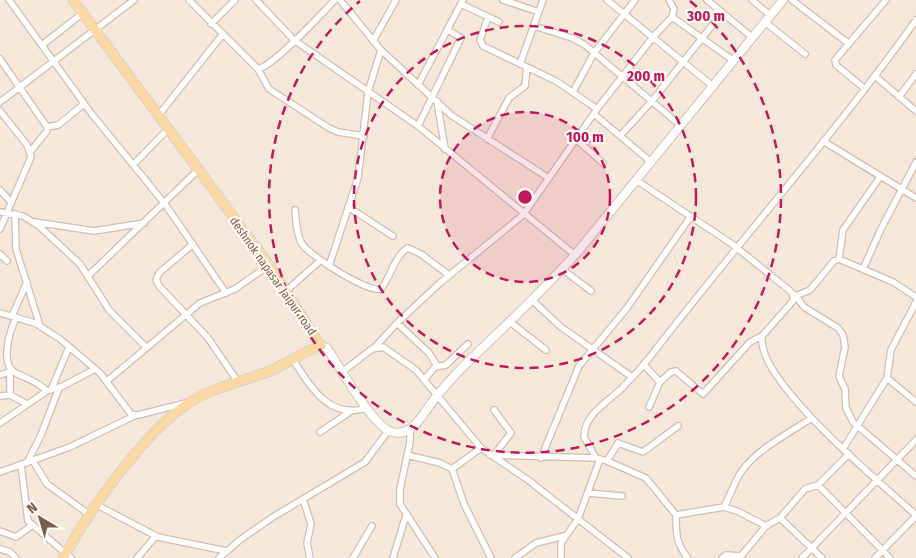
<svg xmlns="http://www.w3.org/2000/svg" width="916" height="558" viewBox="0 0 916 558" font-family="'Fira Sans Condensed',sans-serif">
<rect width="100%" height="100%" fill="#fdf6ec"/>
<path fill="#f5e8da" d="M0 0H916V558H0Z"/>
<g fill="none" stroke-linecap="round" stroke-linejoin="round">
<defs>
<path id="minor" d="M9 0 91 113 165 204 226 293
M189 0 258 69C275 65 321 14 335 0
M256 0 294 40 418 126 575 255
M340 0 381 50 451 115 547 177
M503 0 539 12
M607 0 714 87
M707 0 753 38
M752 0 771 16
M792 0 848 43
M461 4 499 22
M488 17 480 40 483 46 556 81 597 109
M672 17 734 61
M765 22 805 54
M211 24 235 0
M534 26 572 38 585 45 681 126
M373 41 396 0
M42 45 83 13
M0 59 47 127V131L30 152
M520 64 543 0
M258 69 269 89 329 128 338 132 364 136
M875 76 916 111
M418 85 463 0
M864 88 836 65 835 60 886 0
M573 92 594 53 635 0
M899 97 916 74
M437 101 445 149
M0 102 134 0
M0 111 27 145 31 157 0 229
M594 114 651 162
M158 116 222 35
M418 126 461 38 448 30
M47 127 58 125 84 104
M620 136 652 101 722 13
M487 139 509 98 525 86 527 67
M577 140 603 163
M823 141 916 198
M134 164 168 129
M636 180 732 244 789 290 793 294V301L762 336C755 380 883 485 916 515
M0 190 11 202
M348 207 393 236
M295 210C296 220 296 234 302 244 310 256 368 293 381 289 391 277 394 256 408 248L421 254 449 275
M0 212 23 216 39 226 80 264 109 310 146 347
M15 214 16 249 40 326
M35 222 94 231 144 223
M193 244 159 273 156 280 160 287 208 338 238 382
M0 254 7 261
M839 259 843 230 880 177
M329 266 358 178 368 92 381 50
M562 269 591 291
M863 269 881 229 916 162
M88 276 198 170
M286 291 321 260
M796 296 804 307 838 328 843 335 845 347 839 376 845 389 846 408 853 422 916 476
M793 297 810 290 834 261 839 259 893 282 916 297
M532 300 561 327 632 377
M0 313 35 323 60 339 100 373 131 414 138 415 186 403
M12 316 27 282
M16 317C10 331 0 362 14 372 26 379 36 380 47 391
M510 322 546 350
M397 323 429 353 437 366
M375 347 397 323 440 283 523 215 597 109 653 37 672 17 674 9 669 0
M293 360C311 387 329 420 367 408
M644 365 660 382 649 407
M10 369V395L27 404
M342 372 372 349 383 347 416 370 481 448 528 480 628 558
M0 375 9 372
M887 378 916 402
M424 380 435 367 446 365 468 344
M107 381 200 303 235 289 269 265
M660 382 671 372 676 371 703 394 750 342 762 336
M51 390 69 347
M0 396 10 395
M0 423 47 391 63 386 95 369
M410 430V442L400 489V504L435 558
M320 432 350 412
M843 449 887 378 891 350 916 302
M407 455 440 463 452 469 464 504 491 558
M490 455 596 458 607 461 646 478 676 515 724 507 737 511 766 526 780 518 805 489 818 485 849 454
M494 455 511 433 494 410
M541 458 579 366 627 308 691 216
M596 458 584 437C585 413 607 403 622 388 632 378 641 368 650 357 737 243 833 137 916 20
M33 461 47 484 90 515
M607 461 618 443 643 452 678 426
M27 463 41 435 59 388
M21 465 28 521 71 558
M452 469 481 448
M0 472 70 447 134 416
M818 485 890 558
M588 493 622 496
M303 499 311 524 307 543 310 558
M97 505 158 537 226 551
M724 507C730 496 734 483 741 472 756 450 790 432 812 418
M676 515C676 533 676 544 688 558
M780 518 822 558
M0 531 16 537 31 526
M0 549 10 552 16 558
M137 558 156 536
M219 558 241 539 273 517 365 462 388 431
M353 558 372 526
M393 558 406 515
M515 558 536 543 564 536
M561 558V543L578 519 600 459
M722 558 726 555 741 556 766 526
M802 558 916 440
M875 558 916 516"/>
<path id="secondary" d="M321 346 327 348C339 366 373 427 392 432 407 436 417 424 425 412 446 381 473 357 500 331 526 306 551 281 575 255L783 0"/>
<path id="primary" d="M63 558C89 511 144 432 189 403 213 387 244 381 270 371 287 364 303 351 321 346L269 265 73 0"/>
</defs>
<use href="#minor" stroke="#d1beb0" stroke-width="8"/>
<use href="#secondary" stroke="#d6c0b0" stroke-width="10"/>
<use href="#primary" stroke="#dad1cd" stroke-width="11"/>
<use href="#minor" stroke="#fff" stroke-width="5.5"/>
<use href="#secondary" stroke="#fff" stroke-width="8"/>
<use href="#primary" stroke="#fbd9a5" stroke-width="9"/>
</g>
<circle cx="525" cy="197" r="85" fill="#c2185b" fill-opacity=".12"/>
<g fill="none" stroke="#c2185b" stroke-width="2.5" stroke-dasharray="9 6">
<circle cx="525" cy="197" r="85"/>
<circle cx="525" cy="197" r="171"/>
<path d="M690 1A256 256 0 1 1 360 1"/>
</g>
<g text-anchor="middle" stroke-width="4.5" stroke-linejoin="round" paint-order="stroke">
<g font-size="12" fill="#7a5c4d" stroke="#fffaf3">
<text transform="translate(273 276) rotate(55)" y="4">deshnok napasar Jaipur road</text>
</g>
</g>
<circle cx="525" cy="197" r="8" fill="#c2185b" stroke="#fffaf3" stroke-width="2.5"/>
<g font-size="15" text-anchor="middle" font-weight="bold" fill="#c2185b" stroke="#fffaf3" stroke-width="4.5" stroke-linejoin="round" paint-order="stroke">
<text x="706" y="21">300 m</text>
<text x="646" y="81">200 m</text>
<text x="585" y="142">100 m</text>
</g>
<g transform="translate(40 518) rotate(322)" stroke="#fffaf3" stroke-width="4" paint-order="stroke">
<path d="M0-4L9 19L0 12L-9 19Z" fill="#7a5c4d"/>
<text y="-8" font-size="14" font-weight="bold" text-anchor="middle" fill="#7a5c4d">N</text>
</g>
</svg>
